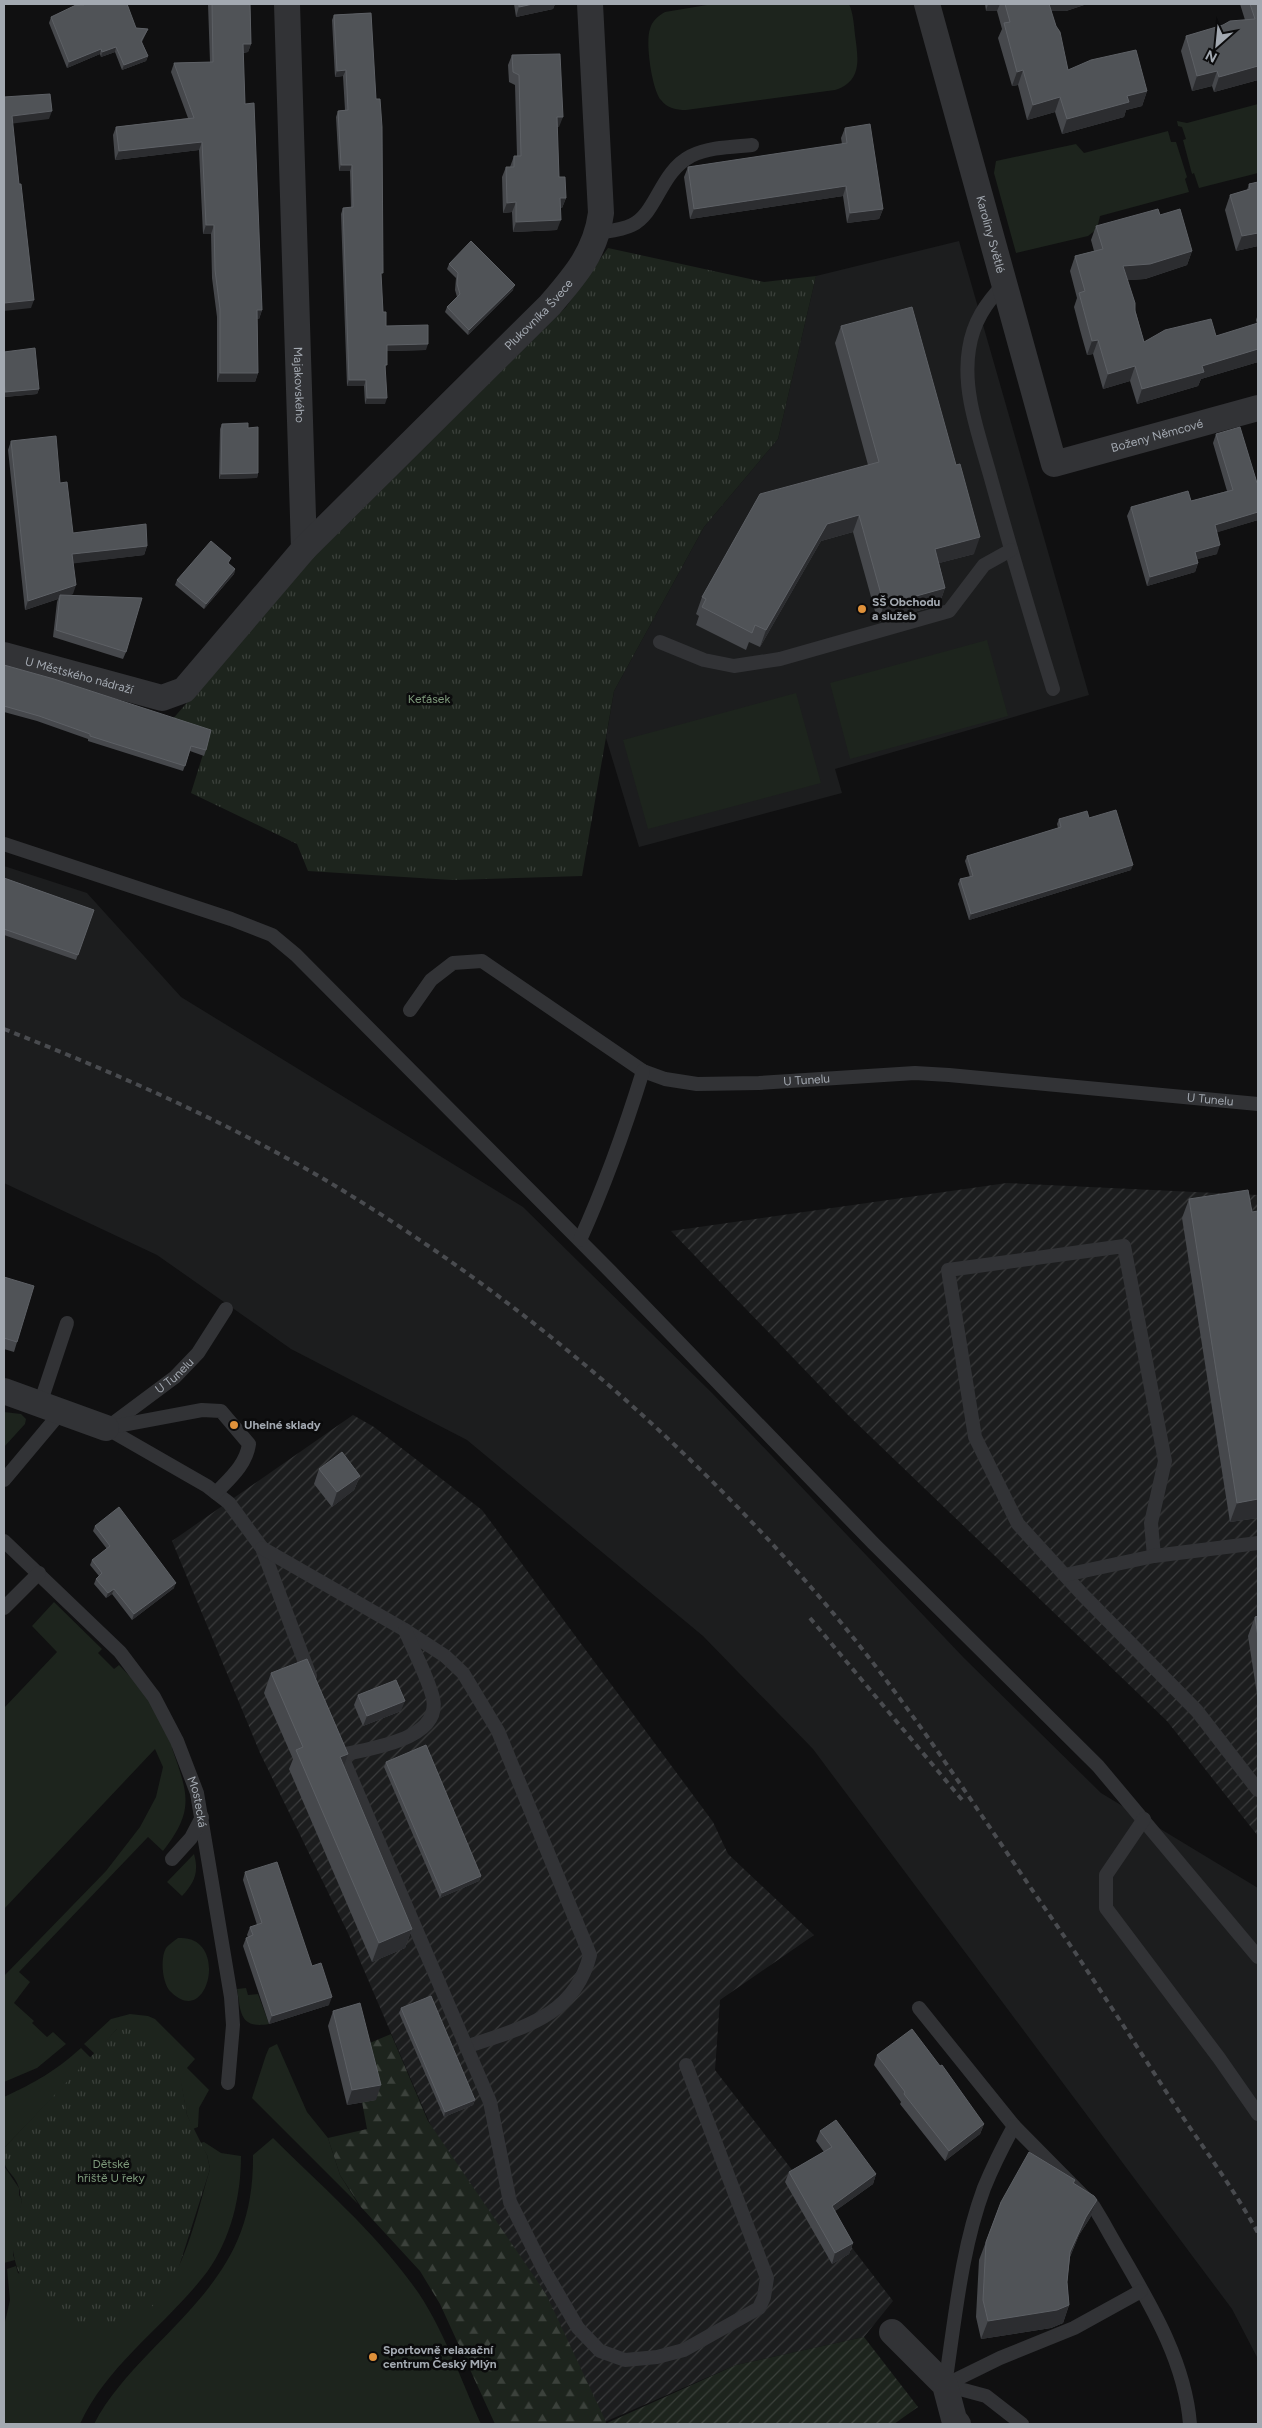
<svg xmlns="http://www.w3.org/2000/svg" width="1262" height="2428" viewBox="0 0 1262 2428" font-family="Figtree,sans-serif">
<defs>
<pattern id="industrial-furrows" width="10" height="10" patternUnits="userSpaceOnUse" patternTransform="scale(1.25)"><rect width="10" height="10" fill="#1c1d1e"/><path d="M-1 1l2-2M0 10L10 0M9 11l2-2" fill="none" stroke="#3a3b3c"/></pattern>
<pattern id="forest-firs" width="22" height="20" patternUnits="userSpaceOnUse" patternTransform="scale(1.25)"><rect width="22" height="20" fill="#1d241d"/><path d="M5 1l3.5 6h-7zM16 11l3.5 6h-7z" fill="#3b413b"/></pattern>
<pattern id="park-tufts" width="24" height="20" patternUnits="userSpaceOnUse" patternTransform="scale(1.25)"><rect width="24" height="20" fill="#1d241d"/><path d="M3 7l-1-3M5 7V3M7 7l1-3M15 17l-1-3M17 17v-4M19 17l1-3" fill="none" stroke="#3b413b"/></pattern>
<pattern id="garden-furrows" width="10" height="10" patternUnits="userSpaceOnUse" patternTransform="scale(1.25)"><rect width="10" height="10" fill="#1d241d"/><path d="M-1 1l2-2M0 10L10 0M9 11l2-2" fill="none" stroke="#3b413b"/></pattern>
</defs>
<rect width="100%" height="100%" fill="#101011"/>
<path fill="#1c1d1e" d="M959 241 1089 695 835 769 842 793 639 847 606 738 614 691 704 527 778 439 816 276Z
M4 866 87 893 181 997 523 1207 712 1393 964 1658 1101 1793 1258 1888V2359L1232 2309 813 1749 703 1636 467 1440 291 1349 157 1255 4 1183Z"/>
<path fill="url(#industrial-furrows)" d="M1007 1183 1258 1195V1836L1167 1721 848 1415 671 1231Z
M353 1415 374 1427 482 1510 713 1822 728 1854 814 1935 720 2000 715 2070 893 2301 864 2337 736 2365 600 2424H559L348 1933 260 1753 172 1541Z"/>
<path fill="#1d241d" d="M713 4H849C853 13 854 24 855 35 858 58 863 81 835 90L686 110C676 110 667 108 661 100 652 90 645 42 650 29 652 21 658 16 665 12Z
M1258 104V173L1199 188 1194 173 1192 174 1183 140 1186 139 1182 127 1178 126 1177 121 1187 123Z
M1168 131 1171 142H1176L1187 177 1185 179 1189 192 1100 216 1097 229 1088 236 1016 253 994 173 996 161 1076 144 1084 153Z
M987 640 1008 716 850 759 830 683Z
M796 693 821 783 648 829 623 740Z
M4 1412 21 1414 26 1419 25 1424 4 1447Z
M54 1602 102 1649 98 1653 114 1669 119 1665 151 1698 174 1744 172 1748C188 1794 195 1810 163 1851L148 1837 19 1972 30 1982 14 2003 34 2021 32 2023 47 2037 53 2032 66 2044 37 2068 4 2082V1976L106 1871 140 1827 156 1797 163 1767 155 1749 4 1909V1708L57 1652 32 1626Z
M194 1854C199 1872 195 1882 182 1896L167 1882Z
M178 1938C230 1934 209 2030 171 1992 162 1984 160 1958 166 1948 169 1944 174 1941 178 1938Z
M246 1988 248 1995 258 1994 269 2024C239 2029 241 2012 237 1989Z
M130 2014 148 2016 155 2019 195 2059 187 2068 209 2090 199 2108 198 2127 193 2129 187 2115 176 2057 117 2029 95 2054 84 2044 111 2019Z
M277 2044 307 2112 328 2138 340 2175 358 2204 252 2098 266 2055 269 2048Z
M81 2048 91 2058 5 2147 4 2151V2097C36 2082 54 2072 81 2048Z
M273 2138C320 2185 373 2230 412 2284 441 2322 461 2380 481 2424H94C108 2397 128 2375 149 2353 210 2290 254 2249 253 2155Z
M204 2142 221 2153 241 2156C241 2196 231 2239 207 2272 167 2325 108 2363 80 2424H4V2326L10 2300 7 2269 16 2266 18 2273 139 2314C183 2291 196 2214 210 2169L207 2155 200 2143Z
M4 2166 19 2188V2195L22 2200 13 2255 15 2260 4 2263Z"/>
<path fill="url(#forest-firs)" d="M391 2034 428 2121 546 2294 606 2422 605 2424H495L440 2304 420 2271 361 2207 340 2175 328 2138 367 2129 362 2102 376 2099 365 2045Z"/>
<path fill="url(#park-tufts)" d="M608 248 764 282 816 276 778 439 704 527 614 691 582 876 452 880 308 871 297 844 191 793 209 735 171 721 312 559 566 307Z
M129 2026 143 2027 154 2035 177 2057 187 2115 207 2155 210 2169 177 2273C170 2285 161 2300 149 2309 98 2344 26 2318 14 2256 10 2238 18 2218 22 2200 19 2195 21 2193 19 2188 14 2170 0 2173 5 2147L117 2029Z"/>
<path fill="url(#garden-furrows)" d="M864 2337 918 2407 894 2424H605L736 2365Z"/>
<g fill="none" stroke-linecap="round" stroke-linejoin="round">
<g stroke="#323336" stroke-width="14">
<path d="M598 233C610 231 622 230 632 225 657 213 660 172 691 156 710 147 731 147 752 145"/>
<path d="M1004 284C986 303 973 322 969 349 962 391 979 435 990 475 1010 547 1031 618 1053 689"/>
<path d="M660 642 704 660 734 666 780 659 949 611 984 565 1011 550"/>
<path d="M4 844 231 919 272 935 296 955 611 1272 873 1543 1098 1766 1258 1957"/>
<path id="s1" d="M410 1010 431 980 453 963 482 961 643 1071 665 1079 697 1084 759 1083 915 1073 949 1075 1258 1104"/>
<path d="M580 1240C605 1185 625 1129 643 1071"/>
<path d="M40 1404 67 1323"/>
<path id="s2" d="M112 1424 175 1377 198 1353 226 1309"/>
<path d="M106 1428 207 1486 229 1503 262 1548 310 1676"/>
<path d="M106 1428 202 1410 221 1411 249 1444C246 1465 230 1478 216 1493"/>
<path d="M4 1480 61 1412"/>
<path id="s3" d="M4 1541 120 1652 154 1697 177 1741 197 1793 231 1997 233 2025 228 2083"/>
<path d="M262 1548 405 1630 445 1656 463 1673 498 1731 590 1955C574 2018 520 2028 466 2047"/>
<path d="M1154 1556 1151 1523 1165 1461 1124 1246 948 1270 975 1437 1018 1524 1082 1594 1197 1711 1258 1790"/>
<path d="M1065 1575 1154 1556 1258 1543"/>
<path d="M4 1608 39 1573"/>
<path d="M337 1745 490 2102 510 2202 544 2270 578 2328 600 2351 625 2360 657 2357 684 2350 759 2308 764 2297 767 2278 686 2065"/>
<path d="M342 1755C370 1748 442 1740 433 1698 427 1675 414 1652 405 1630"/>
<path d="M1144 1819 1106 1875V1908L1219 2058 1258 2114"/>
<path d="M172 1859 191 1838 202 1817"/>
<path d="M919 2008 1014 2126C1003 2146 993 2166 984 2188 961 2250 955 2320 945 2385"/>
<path d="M1014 2126 1094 2207 1103 2222C1138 2286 1184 2350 1190 2424"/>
<path d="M1022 2424 986 2396 945 2385 1000 2358 1074 2328 1141 2291"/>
</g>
<g stroke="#323336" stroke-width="26">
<path id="s4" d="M287 4 304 549"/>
<path id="s5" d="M927 4 1054 464 1258 408"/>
<path id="s6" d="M4 655 162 698 184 690 304 549 550 305C575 276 596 252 601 213L590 4"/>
<path d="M4 1391 106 1428"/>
<path d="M892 2332 945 2385 954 2419 958 2424"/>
</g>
<path stroke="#494b4f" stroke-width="4" stroke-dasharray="6 5" stroke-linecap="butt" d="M4 1029C120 1075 235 1125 342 1190 525 1302 689 1443 828 1607 905 1698 970 1799 1037 1897 1087 1968 1133 2041 1180 2113 1207 2153 1235 2191 1258 2233
M810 1618 963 1801"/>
</g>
<path fill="#46484c" d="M208 4H250L251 44 248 52 243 53 245 104 262 310 259 319H257L258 373 255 382H217V317L212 278 211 234H203L199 150 115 160 113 135 116 127 188 118 171 72 174 63 210 62Z
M514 4H555L553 9 516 17Z
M985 4H1087L1066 11H1051L1068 70 1147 91 1142 106 1126 110 1124 117 1062 134 1055 112 1027 120 1018 85 1012 86 998 38 1002 29 997 11H986Z
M1240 4H1258V80L1214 92 1212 86 1192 91 1181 51 1186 36 1245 20Z
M84 5 136 28 148 29 142 42 148 56 146 61 122 70 115 52 101 57 100 54 67 68 49 23 51 17Z
M371 13 381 279 383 312 386 326 426 350 387 351 385 371V404H365L364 386H347L341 214 343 208H351L350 171H339L336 117 338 111 345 110 343 76 335 77 332 20 334 15Z
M512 55 559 127H557L559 177 566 198 562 208H560L557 230 513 232 512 212 503 213 502 177 506 167H510L514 156H517L515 85 509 82 508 65Z
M845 128 883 209 879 219 847 223 843 196 690 219 684 177 688 167 842 144 841 138Z
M1258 182V246L1236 251 1225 210 1230 195 1247 190 1249 184Z
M1160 215 1192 251 1187 265 1145 279 1127 280 1144 342 1216 336 1257 324 1256 320 1258 314V362L1201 379 1198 386 1137 404 1130 381 1103 389 1093 354 1087 355 1080 330 1074 307 1077 298 1070 271 1075 256 1094 251 1091 240 1096 226Z
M449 264 513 290 468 335 445 312 447 307 457 297 455 290 456 278 447 269Z
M841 326 974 554 939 563 945 588 939 605 878 622 853 532 821 541 760 647 749 642 746 650 696 625 699 616 696 614 702 597 868 465 835 343Z
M4 352 39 389 37 394 4 397Z
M222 424 248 428 258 473 257 478 219 479 220 429Z
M1216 434 1257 483H1258V520L1217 532V554L1197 559 1198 563 1195 572 1147 586 1127 516 1131 507 1191 501 1227 491 1213 443Z
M11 441 60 483 73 533 147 546 144 555 73 563V594L69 595 126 652 123 659 53 637 57 602 58 599 25 610 8 450Z
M229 564 235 569 234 574 204 609 175 585 177 580Z
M4 665 206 750 204 756 190 751 183 771 88 741V739L37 721 4 712Z
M1089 818 1131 870 969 920 958 884 960 879 970 877 965 861 967 856 1058 828 1057 824 1059 819Z
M4 878 94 910 76 960 4 935Z
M1189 1199 1252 1212 1258 1518 1230 1522 1182 1218Z
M4 1277 17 1342 14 1352 4 1349Z
M319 1469 360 1476 354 1490 332 1507 314 1484Z
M95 1526 174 1588 132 1620 112 1594 106 1598 94 1584 96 1579 99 1576 90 1565 92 1560 107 1549 93 1531Z
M1258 1616V1701L1248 1636 1255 1617Z
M271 1673 344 1766 412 1929 405 1948 372 1962 289 1769 293 1759 264 1693Z
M358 1695 401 1711 363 1726 354 1705Z
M386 1762 481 1876 479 1881 440 1898 384 1767Z
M245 1872 312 1966 329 2005 269 2024 243 1946 246 1938 248 1937 247 1935 250 1927 257 1925 243 1880Z
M401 2008 475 2100 473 2105 444 2117 399 2013Z
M333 2011 376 2100 347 2105 328 2026Z
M877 2055 984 2124 980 2134 945 2161 900 2104 901 2102 874 2065Z
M820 2131 876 2174 873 2184 835 2211 853 2243 849 2254 832 2264 785 2182 789 2172 824 2152 816 2141Z
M1075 2180 1074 2183 1097 2200 1090 2218 1079 2235 1070 2257 1067 2282 1069 2305 1063 2323 1051 2328 981 2339 976 2317 979 2260 1001 2202Z"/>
<path fill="#2c2d30" d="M533 4H555L553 9 516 17 519 7Z
M988 4H1000L997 11H986Z
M1044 4H1087L1066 11H1042Z
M243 44H251L248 52 240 53Z
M116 47 115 52 101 57 102 52Z
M101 49 100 54 67 68 69 62Z
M148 56 146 61 122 70 124 65Z
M1258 66V80L1214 92 1219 77Z
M346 70 343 76 335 77 337 71Z
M1023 70 1018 85 1012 86 1017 72Z
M1217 71 1212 86 1192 91 1197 76Z
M1147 91 1142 106 1126 110 1124 117 1062 134 1067 119 1127 96Z
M1060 97 1055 112 1027 120 1033 105Z
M52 111 49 119 9 124 12 116Z
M557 117H563L559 127H553Z
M202 142 199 150 115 160 119 151Z
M341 165H352L350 171H339Z
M846 186 843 196 690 219 694 209Z
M560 198H566L562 208H556Z
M516 202 512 212 503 213 507 203Z
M883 209 879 219 847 223 850 213Z
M561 220 557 230 513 232 516 222Z
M206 225H214L211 234H203Z
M1258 233V246L1236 251 1242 236Z
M1192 251 1187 265 1145 279 1117 281 1123 266Z
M515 285 513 290 468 335 469 330Z
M34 300 31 308 4 311V303Z
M257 310H262L259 319H254Z
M1098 340 1093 354 1087 355 1092 341Z
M428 344 426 350 385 351 387 345Z
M1258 349V362L1201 379 1198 386 1137 404 1142 389 1202 366Z
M1135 366 1130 381 1103 389 1108 374Z
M220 373H258L255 382H217Z
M349 380H366L364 386H347Z
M39 389 37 394 4 397 5 392Z
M367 398H387L385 404H365Z
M258 473 257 478 219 479 221 474Z
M1258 512V520L1212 534 1215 525Z
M859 515 853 532 821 541 760 647 766 630 827 524Z
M980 537 974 554 928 566 935 549Z
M1220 545 1217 554 1191 561 1195 552Z
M147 546 144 555 69 564 72 554Z
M1198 563 1195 572 1147 586 1150 577Z
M235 569 234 574 204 609 206 604Z
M76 585 73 594 59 599 60 595 58 599 25 610 28 601Z
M945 588 939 605 878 622 884 605Z
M1133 865 1131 870 969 920 971 914Z
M360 1476 354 1490 332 1507 337 1492Z
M1258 1499V1518L1230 1522 1237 1503Z
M176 1583 174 1588 132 1620 134 1614Z
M114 1589 112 1594 106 1598 108 1593Z
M405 1701 401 1711 363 1726 367 1716Z
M348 1754 341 1774 340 1757Z
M481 1876 479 1881 440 1898 442 1893Z
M412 1929 405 1948 372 1962 379 1943Z
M332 1997 329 2005 269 2024 272 2016Z
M381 2085 376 2100 347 2105 352 2090Z
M475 2100 473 2105 444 2117 445 2112Z
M984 2124 980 2134 945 2161 949 2151Z
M876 2174 873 2184 828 2216 832 2206Z
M1097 2200 1090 2218 1079 2235 1064 2270 1070 2252 1086 2217Z
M853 2243 849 2254 832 2264 835 2253Z
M1069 2305 1063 2323 1051 2328 981 2339 988 2321Z"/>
<path fill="#505357" stroke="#5d6065" d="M85 4H127L136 28 148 29 141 41 148 56 124 65 116 47 102 52 101 49 69 62 51 17 76 5H84Z
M212 4H250L251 44H243L245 104 254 103 262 310H257L258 373H220V309L215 270 214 225H206L202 142 119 151 116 127 194 118 174 63 213 62Z
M519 4H533L519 7Z
M1005 4H1049L1056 26 1060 32 1068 70 1091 60 1136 50 1147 91 1127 96 1129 102 1067 119 1060 97 1033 105 1023 70 1017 72 1004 23 1010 22Z
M1250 4H1258V66L1219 77 1217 71 1197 76 1186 36 1223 25 1230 21 1255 19Z
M371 13 376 99H380L382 127 383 273H381L383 312H386V326L428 325V344L387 345V365H385L387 398H367L366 380H349L343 208 353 207 352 165H341L338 111 348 110 346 70 337 71 334 15Z
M560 54 563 117H557L559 177H565L566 198H560L561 220 516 222V202L507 203 506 167H514V156H521L519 75 513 72 512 55Z
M50 94 52 111 12 116 19 184H21L34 300 4 303V97Z
M870 124 883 209 850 213 846 186 694 209 688 167 847 143 845 128Z
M1258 182V233L1242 236 1230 195 1250 189 1249 184Z
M1158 209 1160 215 1180 209 1192 251 1150 264 1123 266 1135 303V311L1144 342 1165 330 1211 319 1216 336 1258 323V349L1202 366 1204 372 1142 389 1135 366 1108 374 1098 340 1092 341 1085 315 1079 293 1085 291 1075 256 1103 249 1096 226Z
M471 241 515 285 469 330 447 307 460 294 457 284 458 273 449 264Z
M912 307 956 465 960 464 980 537 935 549 945 588 884 605 859 515 827 524 766 630 755 625 752 633 702 607 706 599 702 597 760 494 879 462 841 326Z
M35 348 39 389 5 392 4 378V352Z
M248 423V428L258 427V473L221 474 222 424Z
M1240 427 1257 483H1258V512L1215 525 1220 545 1195 552 1198 563 1150 577 1131 507 1188 491 1191 501 1233 490 1216 434Z
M56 436 60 483 67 482 73 533 146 524 147 546 72 554 76 585 28 601 11 441Z
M211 541 231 558 228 563 235 569 206 604 177 580Z
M60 595 142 598 126 652 56 630Z
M4 665 54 679 211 730 206 750 191 746 185 766 90 736V734L39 716 4 706Z
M1116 810 1133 865 971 914 960 879 973 876 967 856 1061 827 1059 819 1087 811 1089 818Z
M4 878 94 910 78 955 4 929Z
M1248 1190 1252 1212 1258 1211V1499L1237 1503 1189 1199Z
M4 1277 34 1286 17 1342 4 1338Z
M342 1452 360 1476 337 1492 319 1469Z
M119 1507 176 1583 134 1614 114 1589 108 1593 96 1579 102 1573 92 1560 110 1546 95 1526Z
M1258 1616V1637L1255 1617Z
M307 1659 348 1754 340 1757 412 1929 379 1943 296 1750 303 1747 271 1673Z
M396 1680 405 1701 367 1716 358 1695Z
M426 1745 481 1876 442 1893 386 1762Z
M277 1862 312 1966 321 1963 332 1997 272 2016 246 1938 253 1935 250 1927 262 1923 245 1872Z
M431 1996 475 2100 445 2112 401 2008Z
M360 2003 381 2085 352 2090 333 2011Z
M912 2029 940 2066 942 2065 984 2124 949 2151 904 2094 905 2092 877 2055Z
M836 2120 876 2174 832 2206 853 2243 835 2253 789 2172 832 2147 820 2131Z
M1029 2152 1075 2180 1073 2183 1094 2196 1097 2200 1086 2217 1070 2252 1067 2282 1069 2305 1057 2310 988 2321 983 2300 986 2242 1001 2202Z"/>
<g fill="#df913a" stroke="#0b0b0c" stroke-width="2">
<circle cx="862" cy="609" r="5"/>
<circle cx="234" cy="1425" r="5"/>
<circle cx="373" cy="2357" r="5"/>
</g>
<g text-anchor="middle" stroke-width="5" stroke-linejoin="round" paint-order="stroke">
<g font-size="12" fill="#a3a9b1" stroke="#0b0b0c">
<text dy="4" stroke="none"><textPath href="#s5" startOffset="239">Karoliny Světlé</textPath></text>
<text dy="4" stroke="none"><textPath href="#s6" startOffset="704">Plukovníka Švece</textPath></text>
<text dy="4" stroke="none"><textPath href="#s4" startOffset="381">Majakovského</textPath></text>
<text dy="4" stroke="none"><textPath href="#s5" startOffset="584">Boženy Němcové</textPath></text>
<text dy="4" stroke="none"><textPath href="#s6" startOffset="78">U Městského nádraží</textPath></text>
<text dy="4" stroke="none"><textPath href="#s1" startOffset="454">U Tunelu</textPath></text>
<text dy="4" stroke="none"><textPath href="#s1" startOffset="859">U Tunelu</textPath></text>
<text dy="4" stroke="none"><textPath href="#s2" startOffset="79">U Tunelu</textPath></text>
<text dy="4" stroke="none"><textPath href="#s3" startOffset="331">Mostecká</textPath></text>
</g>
<g font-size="12" font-weight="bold" fill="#a3a9b1" stroke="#0b0b0c" text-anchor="start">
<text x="872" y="606">SŠ Obchodu<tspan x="872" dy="14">a služeb</tspan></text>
<text x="244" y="1429">Uhelné sklady</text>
<text x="383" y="2354">Sportovně relaxační<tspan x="383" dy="14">centrum Český Mlýn</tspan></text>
</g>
<g font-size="12" fill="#7e9a7b" stroke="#0b0b0c">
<text x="429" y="703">Keťásek</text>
<text x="111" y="2168">Dětské<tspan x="111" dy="14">hřiště U řeky</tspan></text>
</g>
</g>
<rect width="1262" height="2428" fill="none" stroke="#a3a9b1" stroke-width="10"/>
<g transform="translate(1217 45) rotate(207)" stroke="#0b0b0c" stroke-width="4" paint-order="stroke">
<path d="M0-4L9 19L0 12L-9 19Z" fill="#a3a9b1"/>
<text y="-8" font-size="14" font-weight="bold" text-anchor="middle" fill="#a3a9b1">N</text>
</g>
</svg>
